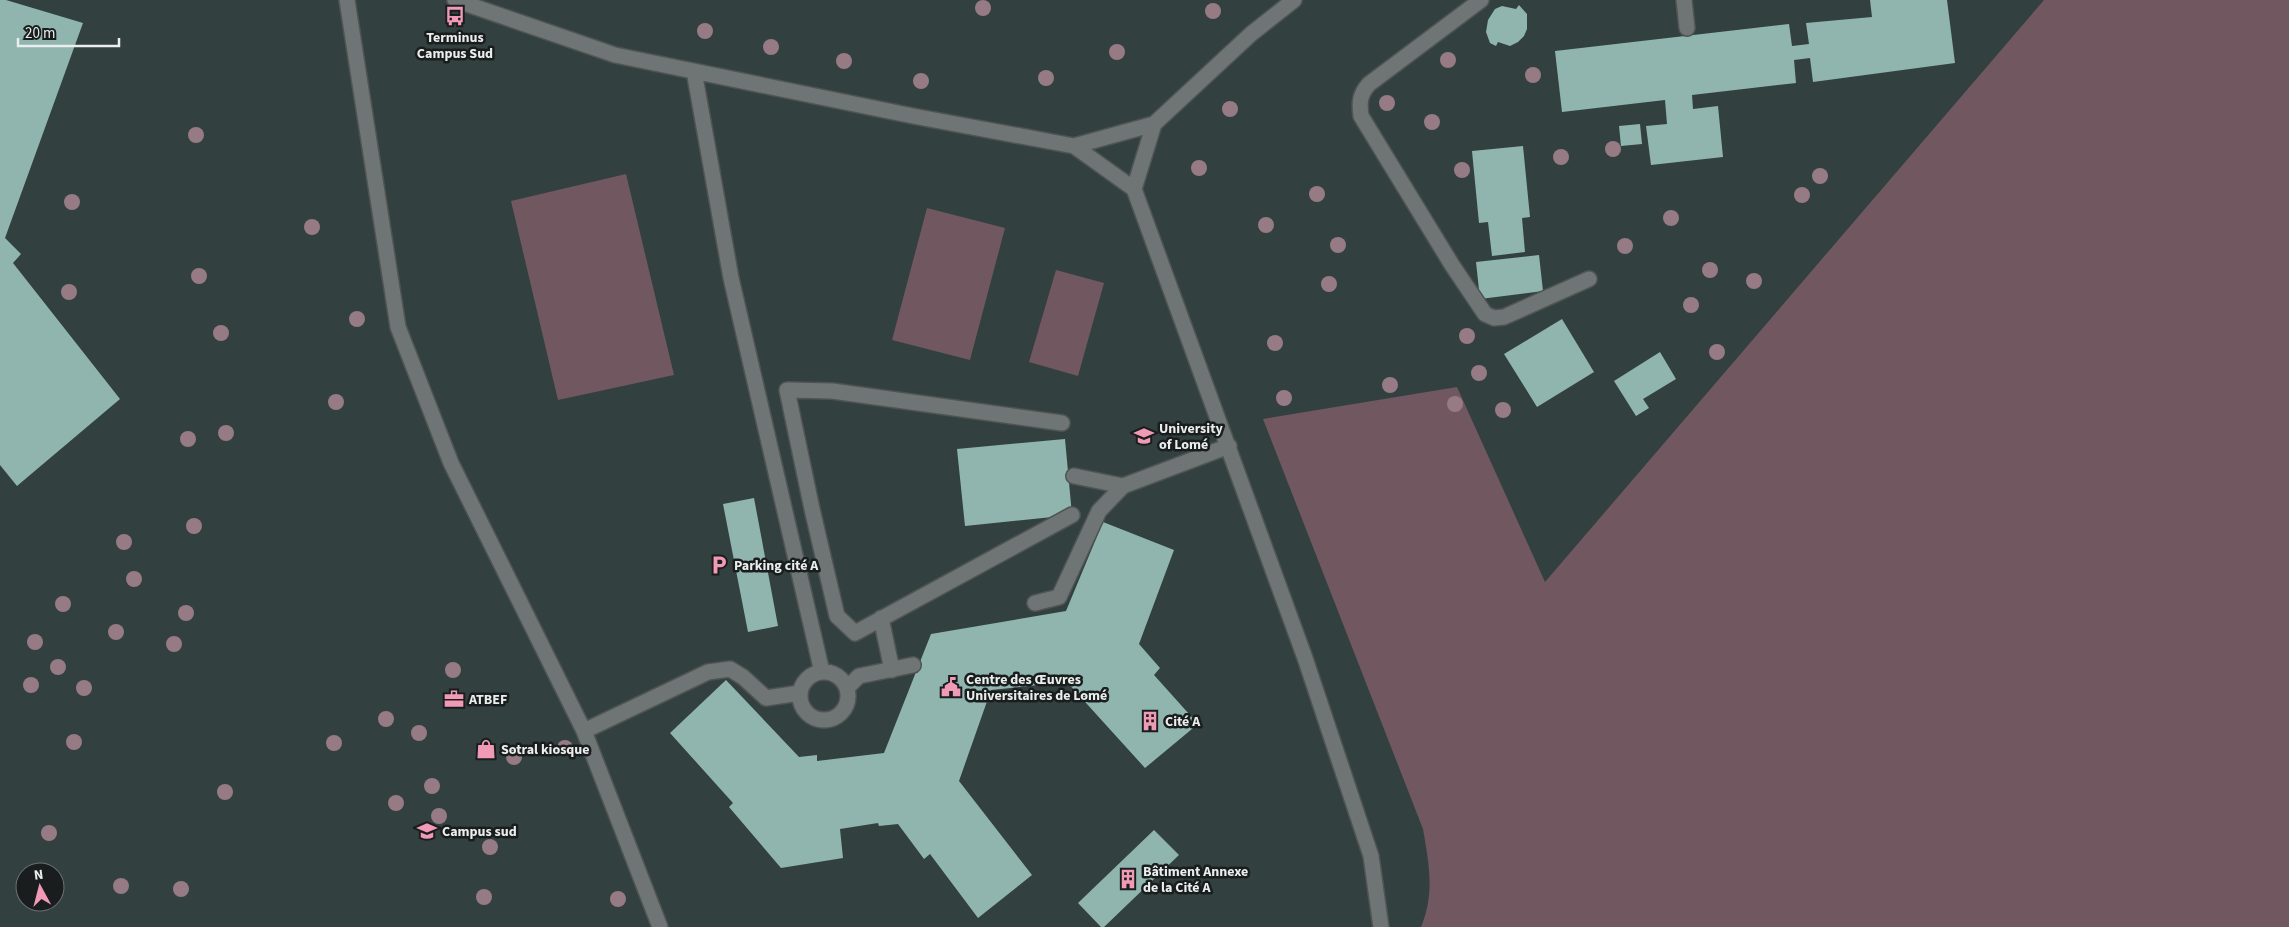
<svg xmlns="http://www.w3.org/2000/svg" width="2289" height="927" viewBox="0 0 2289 927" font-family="'Source Sans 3',sans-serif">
<rect width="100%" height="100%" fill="#303736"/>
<path fill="#32413f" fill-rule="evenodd" d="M0 0H2289V927H0ZM25 872H55V902H25Z"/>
<path fill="#71575f" d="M2044 0H2289V927H1421C1435 893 1429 864 1423 829L1263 419 1457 387 1545 582Z
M626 174 674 375 558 400 511 201Z
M927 208 1005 228 970 360 892 340Z
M1056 270 1104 283 1078 376 1029 362Z"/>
<path fill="#90b5af" d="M0 0H6L83 23 5 238 21 254 13 263 120 399 17 486 0 465Z
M1870 0H1947L1955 63 1813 82 1810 58 1794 60 1796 83 1692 95 1693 109 1718 106 1723 157 1651 165 1646 126 1667 124 1665 100 1562 112 1555 51 1789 24 1792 46 1809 44 1806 23 1872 17Z
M1519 5 1527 14V29L1524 36 1518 42 1510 46 1498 42 1496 46 1490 43 1486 32 1488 20 1495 9 1502 6 1516 9Z
M1640 124 1642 144 1621 146 1619 126Z
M1523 146 1530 217 1522 218 1525 252 1492 256 1488 222 1479 223 1472 151Z
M1539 255 1543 291 1480 299 1476 262Z
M1562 319 1594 372 1537 407 1504 354Z
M1660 352 1676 379 1643 399 1649 408 1636 416 1614 381Z
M1065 439 1072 515 965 526 957 449Z
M754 498 778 626 748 632 723 504Z
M1103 522 1174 550 1139 644 1160 668 1154 675 1198 724 1145 768 1067 682 991 690 959 781 1032 875 978 918 930 854 924 859 898 824 879 826 878 823 840 829 843 858 781 868 729 807 733 803 670 733 726 680 799 757 817 755V761L884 753 931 634 1066 611Z
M1154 830 1179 855 1104 927H1101L1078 903Z"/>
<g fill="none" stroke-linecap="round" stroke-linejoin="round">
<defs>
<path id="service" d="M347 0 398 327 451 463 584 731 660 927
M455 0 615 55 913 116 1074 146 1134 189 1154 124
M1481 0 1369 84C1360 94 1359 102 1361 116L1452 265 1485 314 1494 318 1504 317 1589 279
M1684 0 1687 28
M694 71 731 278 822 672
M1074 146 1154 124 1251 34 1294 0
M1134 189 1305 658 1371 856 1381 927
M1062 423 832 391 787 390 812 509 837 616 855 633 1072 515
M1074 476 1123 486
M1035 603 1059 597 1099 511 1123 486 1229 446
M881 618 892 670
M800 696a24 24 0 1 1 48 0a24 24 0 1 1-48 0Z
M847 688 859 676 913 665
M584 731 708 672 730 669 743 677 766 698 800 693"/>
</defs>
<use href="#service" stroke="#4f5453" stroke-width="18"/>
<use href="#service" stroke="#6e7574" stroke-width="15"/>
</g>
<g fill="#977b84">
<circle cx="983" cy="8" r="8"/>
<circle cx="1213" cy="11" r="8"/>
<circle cx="705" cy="31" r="8"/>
<circle cx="771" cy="47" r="8"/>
<circle cx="1117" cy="52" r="8"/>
<circle cx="1448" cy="60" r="8"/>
<circle cx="844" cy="61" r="8"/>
<circle cx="1533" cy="75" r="8"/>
<circle cx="1046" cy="78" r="8"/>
<circle cx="921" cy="81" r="8"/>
<circle cx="1387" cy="103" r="8"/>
<circle cx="1230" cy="109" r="8"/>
<circle cx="1432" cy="122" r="8"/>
<circle cx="196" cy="135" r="8"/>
<circle cx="1613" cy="149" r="8"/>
<circle cx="1561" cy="157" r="8"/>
<circle cx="1199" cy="168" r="8"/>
<circle cx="1462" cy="170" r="8"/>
<circle cx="1820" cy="176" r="8"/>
<circle cx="1317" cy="194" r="8"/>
<circle cx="1802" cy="195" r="8"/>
<circle cx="72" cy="202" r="8"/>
<circle cx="1671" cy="218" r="8"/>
<circle cx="1266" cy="225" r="8"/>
<circle cx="312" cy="227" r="8"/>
<circle cx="1338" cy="245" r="8"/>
<circle cx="1625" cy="246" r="8"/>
<circle cx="1710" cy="270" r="8"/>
<circle cx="199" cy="276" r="8"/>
<circle cx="1754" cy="281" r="8"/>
<circle cx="1329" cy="284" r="8"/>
<circle cx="69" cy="292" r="8"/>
<circle cx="1691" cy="305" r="8"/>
<circle cx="357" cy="319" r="8"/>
<circle cx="221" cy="333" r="8"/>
<circle cx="1467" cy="336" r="8"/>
<circle cx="1275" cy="343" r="8"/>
<circle cx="1717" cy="352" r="8"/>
<circle cx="1479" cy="373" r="8"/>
<circle cx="1390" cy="385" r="8"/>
<circle cx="1284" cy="398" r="8"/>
<circle cx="336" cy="402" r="8"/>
<circle cx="1455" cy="404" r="8"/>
<circle cx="1503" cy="410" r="8"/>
<circle cx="226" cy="433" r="8"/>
<circle cx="188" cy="439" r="8"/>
<circle cx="194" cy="526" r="8"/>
<circle cx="124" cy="542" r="8"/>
<circle cx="134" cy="579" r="8"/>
<circle cx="63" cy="604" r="8"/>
<circle cx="186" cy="613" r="8"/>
<circle cx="116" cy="632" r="8"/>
<circle cx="35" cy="642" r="8"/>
<circle cx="174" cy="644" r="8"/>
<circle cx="58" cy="667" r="8"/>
<circle cx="453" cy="670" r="8"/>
<circle cx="31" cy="685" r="8"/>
<circle cx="84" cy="688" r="8"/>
<circle cx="386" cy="719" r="8"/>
<circle cx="419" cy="733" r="8"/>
<circle cx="74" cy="742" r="8"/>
<circle cx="334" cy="743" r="8"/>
<circle cx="565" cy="748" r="8"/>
<circle cx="514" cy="757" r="8"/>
<circle cx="432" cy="786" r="8"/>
<circle cx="225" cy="792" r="8"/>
<circle cx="396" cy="803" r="8"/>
<circle cx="439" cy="816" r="8"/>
<circle cx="49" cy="833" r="8"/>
<circle cx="490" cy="847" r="8"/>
<circle cx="121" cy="886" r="8"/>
<circle cx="181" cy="889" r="8"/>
<circle cx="484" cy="897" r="8"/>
<circle cx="618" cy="899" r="8"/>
</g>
<defs>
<symbol id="bus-bare" viewBox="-9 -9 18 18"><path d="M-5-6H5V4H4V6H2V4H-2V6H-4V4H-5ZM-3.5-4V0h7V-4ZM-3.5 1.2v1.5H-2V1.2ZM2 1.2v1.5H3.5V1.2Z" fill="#f09ab6" stroke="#1a1d1d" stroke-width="2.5" paint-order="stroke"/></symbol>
<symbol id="university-bare" viewBox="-9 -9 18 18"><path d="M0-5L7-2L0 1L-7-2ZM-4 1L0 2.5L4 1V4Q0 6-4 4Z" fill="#f09ab6" stroke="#1a1d1d" stroke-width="2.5" paint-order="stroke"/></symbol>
<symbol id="parking-bare" viewBox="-9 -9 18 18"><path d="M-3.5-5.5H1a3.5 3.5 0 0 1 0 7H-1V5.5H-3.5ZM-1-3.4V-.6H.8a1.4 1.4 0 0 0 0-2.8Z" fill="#f09ab6" stroke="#1a1d1d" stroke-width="2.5" paint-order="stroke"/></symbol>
<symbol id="civic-bare" viewBox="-9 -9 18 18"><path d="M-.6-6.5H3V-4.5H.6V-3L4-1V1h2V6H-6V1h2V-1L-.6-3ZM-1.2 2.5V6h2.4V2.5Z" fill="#f09ab6" stroke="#1a1d1d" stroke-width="2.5" paint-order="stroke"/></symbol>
<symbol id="office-bare" viewBox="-9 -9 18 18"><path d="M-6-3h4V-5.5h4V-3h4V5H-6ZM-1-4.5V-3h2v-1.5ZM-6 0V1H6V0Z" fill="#f09ab6" stroke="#1a1d1d" stroke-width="2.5" paint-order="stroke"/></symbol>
<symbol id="building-bare" viewBox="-9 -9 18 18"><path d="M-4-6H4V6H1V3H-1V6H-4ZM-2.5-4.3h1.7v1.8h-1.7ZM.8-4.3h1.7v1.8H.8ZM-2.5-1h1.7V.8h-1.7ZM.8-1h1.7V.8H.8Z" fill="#f09ab6" stroke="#1a1d1d" stroke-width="2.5" paint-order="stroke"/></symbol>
<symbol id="shop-bare" viewBox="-9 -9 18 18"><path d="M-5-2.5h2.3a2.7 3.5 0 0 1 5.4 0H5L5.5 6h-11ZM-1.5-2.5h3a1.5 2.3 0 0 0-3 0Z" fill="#f09ab6" stroke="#1a1d1d" stroke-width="2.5" paint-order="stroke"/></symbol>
</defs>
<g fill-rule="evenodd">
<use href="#bus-bare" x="441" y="2" width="28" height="28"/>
<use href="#university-bare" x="1130" y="422" width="28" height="28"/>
<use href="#parking-bare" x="705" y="551" width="28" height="28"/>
<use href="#civic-bare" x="937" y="673" width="28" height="28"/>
<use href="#office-bare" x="440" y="685" width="28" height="28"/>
<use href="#building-bare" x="1136" y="707" width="28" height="28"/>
<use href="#shop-bare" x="472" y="735" width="28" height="28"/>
<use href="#university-bare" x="413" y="817" width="28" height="28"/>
<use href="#building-bare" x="1114" y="865" width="28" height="28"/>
</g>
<g text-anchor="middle" stroke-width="5" stroke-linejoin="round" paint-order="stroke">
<g font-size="14" font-weight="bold" fill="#eaeeed" stroke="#1a1d1d" text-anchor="start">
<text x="455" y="42" text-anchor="middle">Terminus<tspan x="455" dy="16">Campus Sud</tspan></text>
<text x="1159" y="433">University<tspan x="1159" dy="16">of Lomé</tspan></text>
<text x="734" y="570">Parking cité A</text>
<text x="966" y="684">Centre des Œuvres<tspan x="966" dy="16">Universitaires de Lomé</tspan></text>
<text x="469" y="704">ATBEF</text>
<text x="1165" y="726">Cité A</text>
<text x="501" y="754">Sotral kiosque</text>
<text x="442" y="836">Campus sud</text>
<text x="1143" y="876">Bâtiment Annexe<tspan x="1143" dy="16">de la Cité A</tspan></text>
</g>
</g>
<g transform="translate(40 887) rotate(353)"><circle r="24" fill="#1a1d1d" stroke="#6d7170"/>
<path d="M0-4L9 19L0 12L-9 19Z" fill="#f09ab6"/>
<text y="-8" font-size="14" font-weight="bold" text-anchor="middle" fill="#eaeeed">N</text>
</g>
<path d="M18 38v8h101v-8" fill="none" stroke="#eaeeed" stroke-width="2.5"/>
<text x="25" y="38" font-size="15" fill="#eaeeed" stroke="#1a1d1d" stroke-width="4" paint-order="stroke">20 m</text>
</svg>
